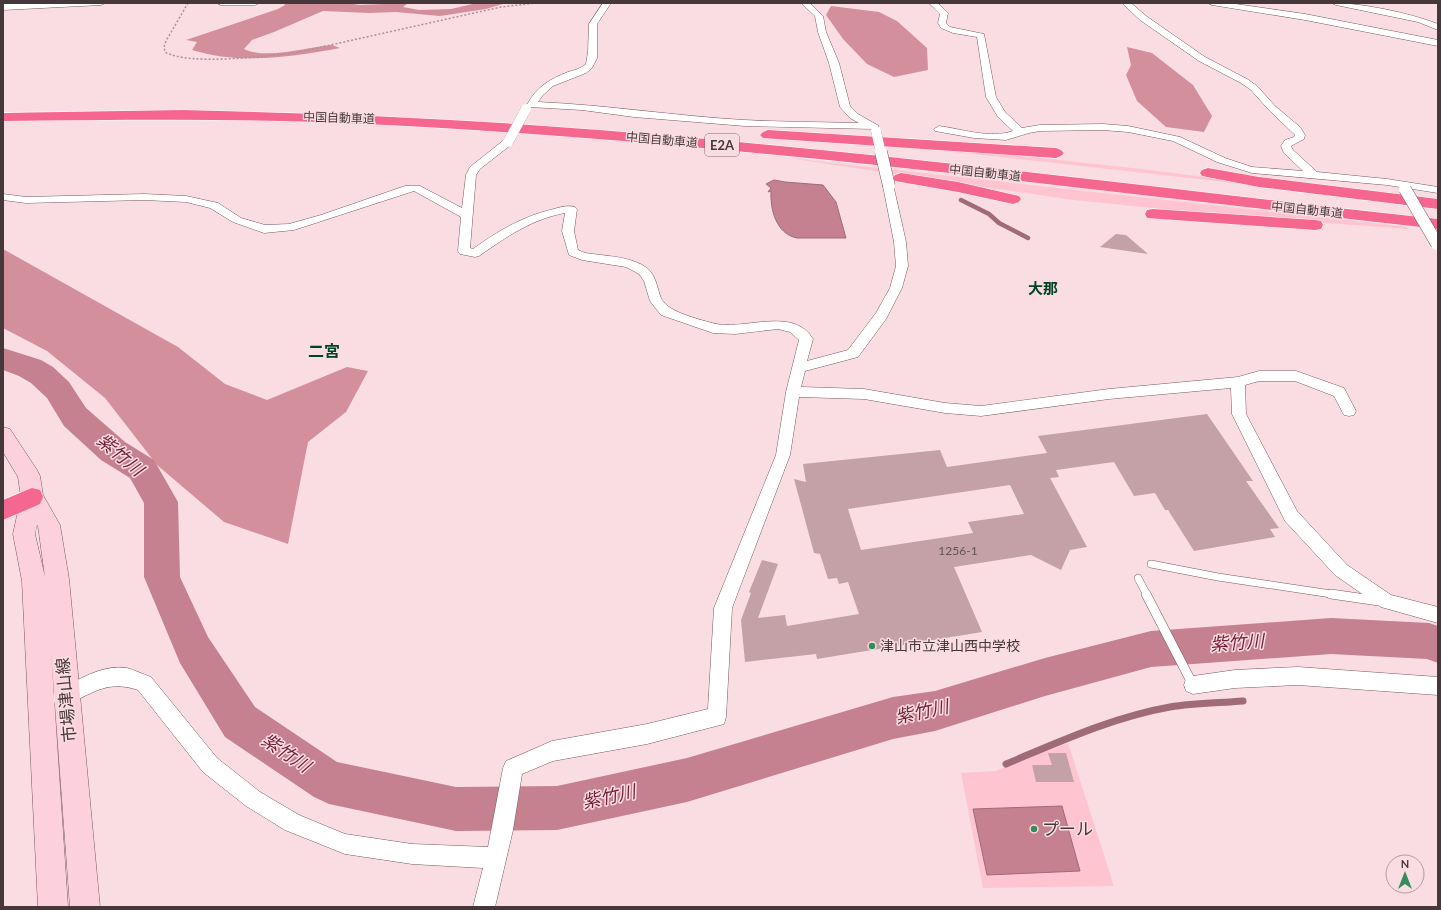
<svg xmlns="http://www.w3.org/2000/svg" width="1441" height="910" viewBox="0 0 1441 910" font-family="Lato,'Noto Sans JP',sans-serif">
<rect width="100%" height="100%" fill="#fadde2"/>
<path fill="#fec5d0" d="M937 150 1013 155 1151 170 1324 193Z
M781 157 1345 220 1407 227 1409 229 1241 217 1073 200Z
M1068 743 1114 886 983 888 961 773 995 771Z"/>
<path fill="#d48f9d" d="M284 3H347L360 5 408 3 403 7 419 10 451 9 477 3H506L486 9 440 16 396 12 369 13 323 11 274 32 252 40 244 49C268 60 306 47 332 45L340 48C292 57 240 65 192 50L197 42 186 40 278 9 285 5Z
M831 6 879 12 897 21 927 48 928 70 894 77 867 64 843 39 826 15Z
M1127 47 1152 53 1193 85 1212 116 1204 132 1166 127 1137 101 1126 75 1131 65Z
M3 249 178 347 225 384 267 400 347 367 368 371 346 412 308 442 288 544 224 522 157 465 105 398 47 351 3 328Z"/>
<path fill="#c5818f" stroke="#9f6b76" d="M774 180 785 182 823 185 836 202 846 238H797C776 234 770 209 771 191L768 192 771 188 766 184Z
M1062 806 1080 871 987 875 973 809Z"/>
<g fill="none" stroke-linecap="round" stroke-linejoin="round">
<path stroke="#9f6b76" stroke-width="4.5" d="M961 200 989 214 999 223 1028 238"/>
<path stroke="#9f6b76" stroke-width="7" d="M1006 764C1059 742 1113 717 1170 707 1194 703 1219 703 1243 701"/>
<path fill="#c5818f" fill-rule="evenodd" d="M3 348 41 360 53 367 69 382 86 408 125 442 154 460 178 502 180 577 208 637 255 707 337 762 456 787 557 786 687 758 893 697 935 691 1045 658 1151 631 1331 618 1429 623 1438 626V663L1427 659 1331 654 1151 667 1045 696 935 731 893 739 687 802 557 830 456 831 329 804 314 797 225 737 180 663 144 577V503L130 478 101 460 64 426 47 398 31 383 19 376 3 370Z"/>
</g>
<path fill="#c3a1a7" fill-rule="evenodd" d="M1116 234 1126 235 1148 254 1100 247Z
M1207 414 1253 481H1246L1279 528 1270 529 1275 537 1194 551 1168 510H1165L1155 493 1134 496 1114 462 1056 470 1059 477 1050 478 1087 547 1070 550 1061 570 1031 555 954 567 982 632 817 659 816 654 745 662 741 620 751 593 749 592 762 560 778 564 758 618 785 615 787 626 859 614 848 582 839 584 837 578 828 579 820 554 814 553 794 479 806 482 803 464 940 450 947 467 1047 453 1038 436ZM1010 485 1024 514 968 522 973 533 861 550 848 509Z
M1048 753H1066L1074 782H1036L1032 765H1052Z"/>
<g fill="none" stroke-linecap="round" stroke-linejoin="round">
<defs>
<path id="lane-far1" d="M1151 564 1218 577 1338 595
M1138 578 1147 595"/>
<path id="lane" d="M1146 594 1193 685
M1331 594 1379 601"/>
<path id="street" d="M40 3H105L101 5 3 10V4Z
M217 3H259L255 5H221Z
M603 3H611L597 24V58L592 68 586 73 553 86 543 95 538 102C607 105 675 116 744 120 782 122 821 122 859 123L850 118 840 107 829 63 818 32 815 16 801 3H810L823 16 826 32 839 63 850 106 858 114 879 126 874 129 745 126 634 117 582 110 529 107 527 105C536 87 550 79 568 72 575 70 580 69 586 64L588 52 589 24Z
M929 3H938L948 13 946 23 950 27 984 34 996 97 1005 112 1022 128 1040 125 1103 124 1128 126 1180 137 1225 158 1252 167 1303 171 1284 153 1281 146 1285 140 1294 137 1295 135 1269 110 1251 90 1241 83 1199 61 1140 20 1122 3H1131L1146 16 1205 57 1247 79 1257 86 1275 106 1300 127 1305 135 1304 139 1291 146 1293 150 1317 172 1387 179 1438 187V193L1387 185 1252 173 1217 162 1173 141 1128 132 1103 130 1040 131 1029 133 1006 140 974 138 935 131 934 129 939 126C962 129 990 139 1013 131L998 117 986 97 977 37 953 33 941 28 938 23 940 14Z
M1208 3H1229L1305 14 1438 40V46L1305 20 1212 5Z
M1332 3C1362 3 1410 13 1438 24V30L1418 22 1336 5Z
M508 139 513 142 512 144 480 169 476 175 470 248 473 249C498 231 523 216 554 209 560 207 568 205 575 207L577 209 574 231 578 250 585 253C604 256 631 256 647 268 656 275 657 288 661 298 667 312 698 319 712 323 742 332 793 305 813 339L807 361 848 350 876 313 890 288 896 266 894 242 883 186 885 184H893L906 242 908 266 902 288 886 319 858 357 805 371 801 387 864 389 945 403 981 406 1109 389 1238 377 1259 371H1296L1344 388 1356 411 1354 415 1349 416 1344 415 1334 396 1295 381H1259L1245 385 1246 414 1297 511 1347 565 1391 595 1438 607V623L1381 607 1335 575 1285 521 1232 414 1231 388 1109 399 981 416 945 413 864 399 799 397 790 455 732 608 726 717 724 724 647 744 553 761 522 774 513 830 495 907H473L483 868 412 864 345 854 285 830 246 806 203 772 138 690C105 679 91 695 62 707L55 704 53 698 55 692C77 681 101 664 127 668 134 670 143 674 151 677L217 758 260 792 299 815 345 834 412 844 488 847 503 768 506 761 552 741 647 724 708 709 714 608 776 455 786 392 799 340 790 332 778 329 735 334 713 333 661 315 650 301 644 281 639 274 626 267 582 260 569 255 562 231 565 213C532 219 506 237 479 256L475 257 460 254 458 251 461 217 414 191 294 230 264 233 233 222 210 208 186 202 144 200 26 203 3 200V194L26 197 144 194 186 196 218 203 241 218 265 225 289 224 321 215 405 186H420L462 208 466 175 470 167 504 140Z
M1298 667 1438 677V695L1298 685 1235 688 1193 694 1186 691 1184 685 1186 679 1193 676 1235 670Z"/>
<path id="secondary" d="M3 427 10 429 37 470 40 476 43 495 60 525 69 579 100 907H70L51 652 68 907H38L22 581 13 534 21 497 18 477 3 452ZM37 525 38 526 45 577 35 534Z"/>
<path id="highway" d="M183 110C303 113 424 117 544 126 843 147 1140 186 1438 219V229C1081 189 724 141 365 124 244 118 124 120 3 121V113Z
M768 130 1056 148 1061 150 1064 153 1061 156 1056 158 763 138 760 135 763 132Z
M1208 168 1259 177 1438 199V209L1259 187 1202 176 1200 173 1202 170Z
M901 173 958 182 1019 196 1021 199 1019 202 1013 204 958 192 895 181 893 178 895 175Z
M1153 209 1315 220 1321 221 1323 225 1321 229 1315 230 1147 218 1145 214 1147 210Z
M32 488 40 490 43 497 40 504 3 520V500Z"/>
</defs>
<use href="#lane-far1" stroke="#78595f" stroke-width="8"/>
<use href="#lane" stroke="#78595f" stroke-width="10"/>
<use href="#street" stroke="#78595f" stroke-width="1"/>
<use href="#secondary" stroke="#78595f" stroke-width="1"/>
<use href="#highway" stroke="#fff" stroke-width="1"/>
<path stroke="#aa9397" stroke-width="1.5" stroke-dasharray="2 2" stroke-linecap="butt" d="M188 3 166 41 164 47 165 52C188 66 271 56 299 52L501 7 536 3"/>
<use href="#lane-far1" stroke="#fff" stroke-width="7"/>
<use href="#lane" stroke="#fff" stroke-width="9"/>
<use href="#street" fill="#fff" fill-rule="evenodd"/>
<use href="#secondary" fill="#fcd1dd" fill-rule="evenodd"/>
<use href="#highway" fill="#f5678e" fill-rule="evenodd"/>
<defs>
<path id="street-bridge-far1" d="M876 131 881 153
M508 142 526 109"/>
<path id="street-bridge" d="M881 152 889 186
M1405 189 1437 244"/>
</defs>
<use href="#street-bridge-far1" stroke="#78595f" stroke-width="10" stroke-linecap="butt"/>
<use href="#street-bridge" stroke="#78595f" stroke-width="13" stroke-linecap="butt"/>
<use href="#street-bridge-far1" stroke="#fff" stroke-width="10"/>
<use href="#street-bridge" stroke="#fff" stroke-width="12"/>
</g>
<g fill="#378a5b" stroke="#fadde2" stroke-width="1.5">
<circle cx="872" cy="646" r="4"/>
<circle cx="1034" cy="829" r="4"/>
</g>
<g text-anchor="middle" stroke-width="3" stroke-linejoin="round" paint-order="stroke">
<g font-size="12" fill="#46383a" stroke="#fadde2">
<text transform="translate(339 118) rotate(2)" y="4">中国自動車道</text>
<text transform="translate(662 140) rotate(5)" y="4">中国自動車道</text>
<text transform="translate(985 173) rotate(6)" y="4">中国自動車道</text>
<text transform="translate(1307 210) rotate(6)" y="4">中国自動車道</text>
</g>
<g font-size="12" fill="#655255">
<text x="958" y="555">1256-1</text>
</g>
<rect fill="#fadde2" stroke="#7c6a6c" stroke-width="1" x="705" y="134" width="34" height="22" rx="3"/>
<g font-size="13" font-weight="bold" fill="#46383a">
<text x="722" y="150">E2A</text>
</g>
<g font-size="14" fill="#46383a" stroke="#fadde2" text-anchor="start">
<text x="880" y="651">津山市立津山西中学校</text>
</g>
<g font-size="15" font-weight="bold" fill="#014224" stroke="#fadde2">
<text x="1043" y="294">大那</text>
</g>
<g font-size="16" font-weight="bold" fill="#014224" stroke="#fadde2">
<text x="324" y="357">二宮</text>
</g>
<g font-size="17" fill="#46383a" stroke="#fadde2">
<text transform="translate(66 700) rotate(-95)" y="6">市場津山線</text>
</g>
<g font-size="17" fill="#46383a" stroke="#fadde2" text-anchor="start">
<text x="1042" y="835">プール</text>
</g>
<g font-size="18" font-style="italic" fill="#711f38" stroke="#fadde2">
<text transform="translate(120 455) rotate(40)" y="6">紫竹川</text>
<text transform="translate(1237 643) rotate(-4)" y="6">紫竹川</text>
<text transform="translate(922 712) rotate(-12)" y="6">紫竹川</text>
<text transform="translate(286 753) rotate(34)" y="6">紫竹川</text>
<text transform="translate(609 797) rotate(-12)" y="6">紫竹川</text>
</g>
</g>
<rect width="1441" height="910" fill="none" stroke="#46383a" stroke-width="8"/>
<g transform="translate(1405 874)"><circle r="19" fill="#fadde2" stroke="#b29b9f"/>
<path d="M0-3L7 15L0 10L-7 15Z" fill="#378a5b"/>
<text y="-6" font-size="11" font-weight="bold" text-anchor="middle" fill="#46383a">N</text>
</g>
</svg>
